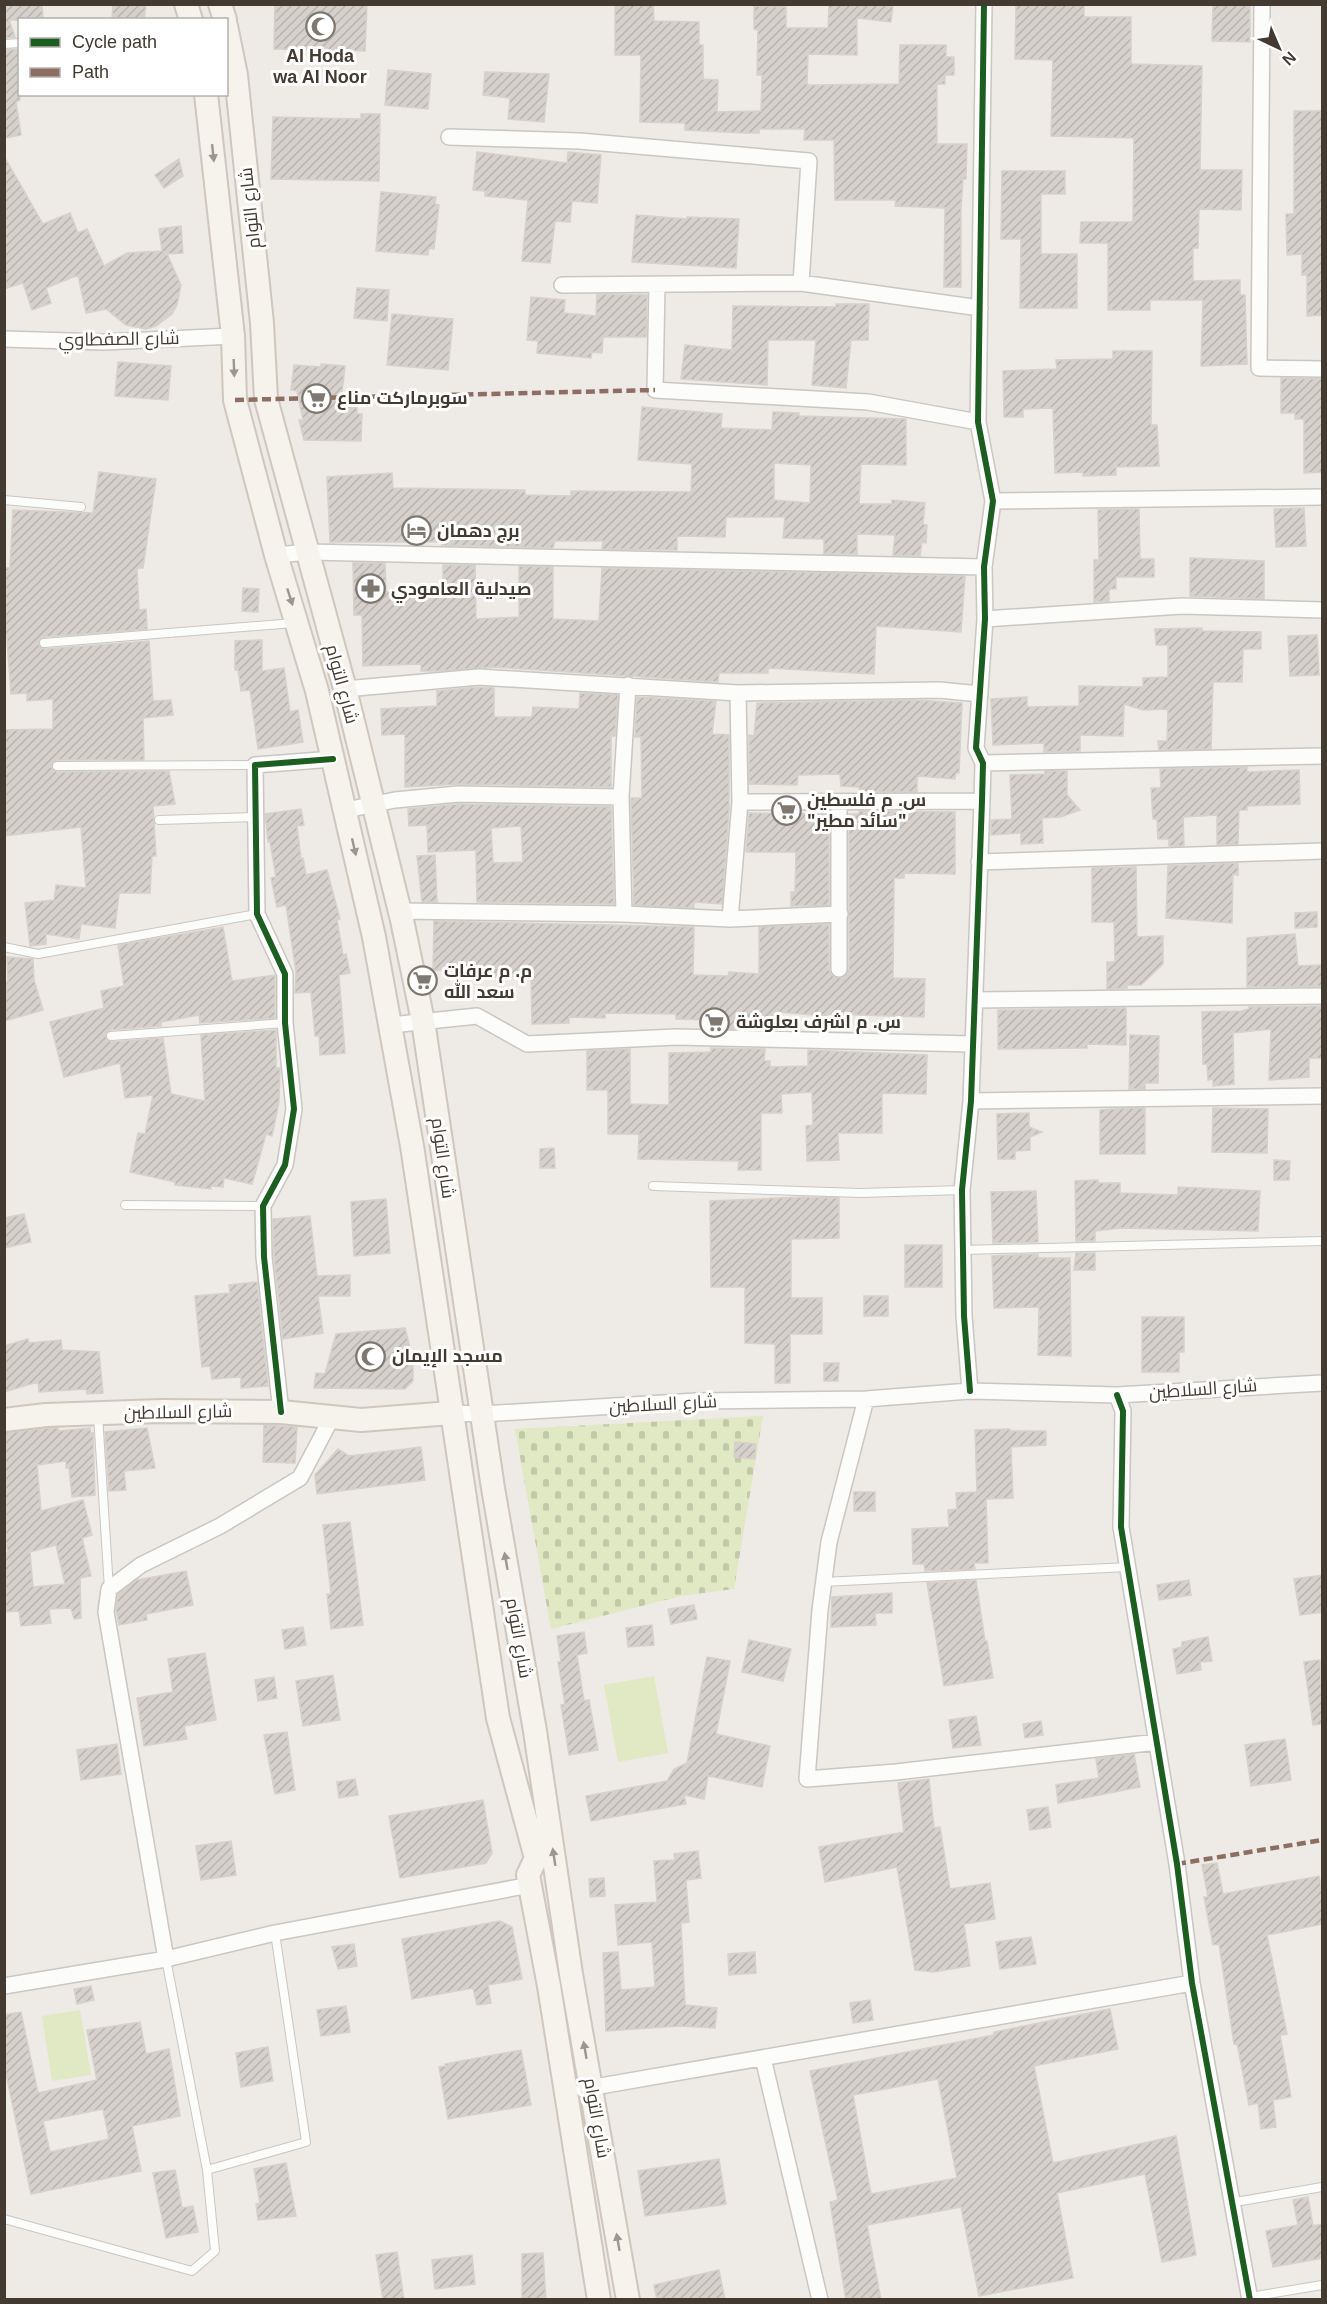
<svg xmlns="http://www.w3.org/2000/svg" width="1327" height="2304" viewBox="0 0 1327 2304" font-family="Helvetica,Cairo,sans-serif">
<defs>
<pattern id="cemetery-stones" width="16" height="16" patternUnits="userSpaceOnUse" patternTransform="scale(1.5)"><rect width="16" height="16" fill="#e0e9c3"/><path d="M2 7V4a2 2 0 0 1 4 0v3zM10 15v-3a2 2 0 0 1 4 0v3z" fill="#c1c9a8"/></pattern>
<pattern id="building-hatch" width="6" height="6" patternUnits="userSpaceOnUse" patternTransform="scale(1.5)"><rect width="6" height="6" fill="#d6d1cc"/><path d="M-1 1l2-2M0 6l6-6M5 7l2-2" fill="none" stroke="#b9b4b0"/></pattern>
</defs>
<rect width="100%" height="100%" fill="#eeeae5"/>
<path fill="url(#cemetery-stones)" d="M763 1416 734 1589 681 1596 551 1629 515 1429Z"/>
<path fill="#e0e9c3" d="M654 1676 668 1753 618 1762 604 1685Z
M80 2010 91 2075 52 2081 42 2016Z"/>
<path fill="url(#building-hatch)" stroke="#d6d1cb" stroke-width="1.5" fill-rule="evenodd" d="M5 4H42L43 20H9L15 37 4 38Z
M113 4H146L144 20H112Z
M275 4H367L365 51 274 49Z
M615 4H653L654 21 699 22V45H703V79L718 80 717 112 761 111 762 75H757L758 30 754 29V6L786 7V28H828L829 5 893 4 891 22 857 18V55L808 54 807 85 899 84 900 45H946V57H954V75H945V84H937V144H967L966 179H963L961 208V287H944L945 208 895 206 896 200H835L834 140H804L805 129H759V133H744L685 130V123L640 122 641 55H615Z
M1016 4H1084V17H1131V64L1202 66 1200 170H1242L1241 210 1199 209 1198 248H1193V281L1240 280V295H1245L1247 364 1201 366 1203 300H1150V310H1108V243H1080L1081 222H1133L1134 138 1051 136 1053 60 1015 59Z
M1213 4H1250V42L1212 41Z
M19 49 20 100 16 102 21 135 4 138V50Z
M388 70 431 74 428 109 385 105Z
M485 72 549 74 544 122 508 119 510 98 483 95Z
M1294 111H1323V315L1307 316V275H1302V254L1287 255 1286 214H1294Z
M361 114H380L379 181 271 179 273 117 361 119Z
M477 152 567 163 568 152 601 155 597 203 572 201 570 222 555 221 550 263 522 261 528 200 485 196V191L473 190Z
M4 156 43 224 70 213 78 233 87 229 104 266 127 253 162 251 159 229 181 226 183 253 167 254 181 285 177 305 172 314 156 326 146 329 126 325 106 309 86 313 78 275 46 288 51 303 32 310 23 283 4 289Z
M179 159 183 176 164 188 155 175Z
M1002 171H1065V194H1041V254H1077V308H1020L1021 239H1001Z
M381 192 436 197 435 204 439 205 434 249 429 248 428 255 376 251Z
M636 215 687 219V217L739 219 736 268 632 262Z
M357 288 389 290 387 321 354 318Z
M597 294 647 295 646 337H603L602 353 592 352 591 358 537 353 538 341 527 340 531 297 565 300 564 313 596 316Z
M836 304H869L868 340H851L846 388 812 385 816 340H768L767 385 681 379 685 345 732 350 733 306 836 307Z
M392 314 453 319 448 370 387 365Z
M1113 351H1152L1151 425H1157L1159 466 1116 467V475L1083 476V472L1055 473 1053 408 1023 409V417H1004L1003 371 1057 369 1056 360 1113 359Z
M118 362 171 366 168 400 115 396Z
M321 364 345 366 341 402 357 403V414H362L361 441 304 440 299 420H303L297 391 291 390 294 365 321 367Z
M1281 378 1323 379V472L1304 473V419H1295V413H1281Z
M642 407 722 414 721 428 772 430 773 412 799 413V416L906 419V465L861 464 859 504H892V500L925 503 923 524 927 525 926 543 922 542 920 556 893 555 895 535 857 534V554H824V539L783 538 785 517H726L725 537 681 536 677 537V550L602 549 603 541H555L553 548 442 545V542H330L327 477 392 473 393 488 525 490V495L571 496V491L691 492 692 464 638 460ZM774 463 811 465 810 503 774 500Z
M99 472 156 479 143 568H137L139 610 146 609 147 629 44 637 38 644 44 649 149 641 153 701 171 700 173 715 143 718 144 760H57L51 767 57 772 169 771 175 804 153 806 156 856H152L150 893H119L115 928 81 924 79 939 46 934V944L30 946 25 903 54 900 56 885 86 888 81 827 4 836V730L53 729V699L27 701V693L11 694 7 639H4V568H10L13 510 93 513Z
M1304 508 1306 546 1276 547 1274 509Z
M1139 509 1140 559H1154V577H1116V589H1109V601L1094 602V560H1099L1098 510Z
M1190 558 1264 561V599L1190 596Z
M353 563H385L386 592 443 591V565H475L476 619 519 617V566L553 567V619L599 621 602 568 965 576 961 632 876 626 874 674 768 668V673H719L718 682 494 667 437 671H421V664L363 666 362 615H354Z
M243 588 259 589 258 612 242 611Z
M1202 628V631L1261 632V649H1243L1242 682H1213L1211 749 1159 750 1158 741H1167L1168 709 1143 710 1124 704 1123 736 1080 735V751L1044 752V743L993 745 991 699 1027 697V707L1079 706V686L1143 687V678L1168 677V645H1156L1155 629Z
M1317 635 1319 675 1290 676 1288 636Z
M262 640V671L284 668 290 712 298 710 303 742 258 749 250 690 241 691 238 670H235V641Z
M479 687 494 688V717H532L533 707 579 709 580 693 618 695 615 736H611V787L458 784 405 787V734L382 735 381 709 437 706V691Z
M637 697 716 701 712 734 729 735V811L722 904 694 902V908L634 905 631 798H642L641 737H635Z
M916 700 962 703 959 773H956L955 779 917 776V792H859V787L841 786 840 774 798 775 797 785 749 784V735L754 736 757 703Z
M1247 767V772L1299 770 1300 804 1247 806V810H1239L1238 844 1217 845V815L1183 817 1184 846H1169V839H1158L1157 819H1153L1151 788H1161L1160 769Z
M1045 771H1067V795L1080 810 1061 817 1042 818 1043 843 1021 844V833L991 835V820L1012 819 1010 775 1045 774Z
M458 804 611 807 614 904 477 902 476 850 428 852 427 825 409 826 408 809ZM521 826 523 862 493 863 491 828Z
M301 809 304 825 297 826 301 859 303 858 306 875 327 870 340 919 337 920 343 955 346 954 350 973 339 975 345 1053 320 1055 319 1036H315L311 992 295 993 296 972 286 905 277 907 271 878 276 877 270 842H268L265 814Z
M859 811 955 812V874L904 873V878H894L893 978 925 979 924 1017 827 1014V1016L777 1012 776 1026H765V1029L711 1028V1020L676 1019V1014L605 1013V1018L569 1017V1023L532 1024 531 977H481V971L433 970 434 921 694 927 693 975 728 976 729 972 759 974V927L829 924V970L834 977 843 978 849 969V814H859Z
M749 813 829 814V905L791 906V892H795L796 852H746Z
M435 855 437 902H422L417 856Z
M1238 863V875L1233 874 1232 923 1166 918 1168 866Z
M1136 867 1137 937 1163 936V964L1141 985H1127V988L1107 989V962H1115L1114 922H1092V868Z
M1317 912V927L1295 928V913Z
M223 927 232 981 275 975V1018L200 1023 199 1015 161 1022V1026L110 1030 105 1036 111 1042 163 1038 171 1094 205 1101 201 1035 276 1030V1068H280L279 1102 272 1136 266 1134 252 1184 224 1178 223 1187 211 1186V1189L175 1185V1182L130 1172 138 1133 145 1134 153 1095 125 1098 120 1063 64 1077 50 1022 104 1008 101 991 124 986 118 945Z
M1295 934 1298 966 1323 965V986L1247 987V938Z
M7 957 33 959 34 980 43 1010 4 1021V996H7L6 982H8Z
M1323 1006V1058H1309V1077L1269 1080 1271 1029 1233 1033 1234 1084 1213 1086V1079L1208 1080 1207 1064H1203L1202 1012 1242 1011 1249 1009V1007Z
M1107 1008H1126V1045L1087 1044V1048L998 1049V1010Z
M1130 1035 1159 1036 1158 1083H1145V1089H1129Z
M711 1048 765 1049 764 1061H770V1067L808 1066V1050L927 1055 926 1094 882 1093V1133H838L839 1160 807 1161 806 1126 813 1125 812 1092 781 1094 782 1113H761V1170H738L739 1161 638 1159 639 1134H608V1090H587V1051L630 1049V1104L669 1105V1053L711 1052Z
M1129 1108H1145V1154H1100V1110Z
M1213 1108 1268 1109 1267 1153 1212 1152Z
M1029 1113V1127L1042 1132 1030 1137V1150L1015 1151V1159H998L997 1114Z
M554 1148 555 1168H540V1149Z
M1274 1160 1290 1161 1289 1180H1274Z
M1098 1180V1183H1120V1193L1178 1195V1187L1260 1191 1258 1231 1121 1228 1095 1231V1241H1076L1075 1181Z
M1036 1191 1038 1242 993 1243 991 1192Z
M803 1197 839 1198V1238L791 1239V1298H822V1334H790V1383H775V1344L745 1343V1287H711L710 1201Z
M386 1199 390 1253 354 1256 351 1202Z
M24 1214 31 1242 4 1248V1218Z
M310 1216 317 1276 350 1275V1296H318L323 1333 283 1339 274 1256 273 1219Z
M905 1245H942V1287H905Z
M1076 1253H1095V1270H1074Z
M1038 1254V1258H1070L1071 1356 1038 1355 1039 1307 994 1308 992 1256Z
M257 1282 268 1386 241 1388V1377L212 1379 210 1366 202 1367 195 1296 230 1293 229 1285Z
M864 1296H888V1316H864Z
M1142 1317H1184V1352H1179V1372H1142Z
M405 1328 413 1359V1381L405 1389 314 1388 316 1373 325 1374 336 1334Z
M28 1339 29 1343 61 1340 62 1350 99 1352 103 1393 87 1394 86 1389 39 1392 38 1382 4 1392V1346Z
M824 1363H839L838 1381H824Z
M264 1425 297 1427 295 1463 263 1462Z
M47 1428H58V1431L90 1428 91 1434 93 1433 95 1495 72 1497 69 1468H66V1461L37 1465 41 1511 83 1500 92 1535 82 1538 91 1576 80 1578 81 1618 74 1619 71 1608 49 1609 51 1623 21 1626 19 1611 4 1612V1553H8L4 1534V1433ZM56 1545 65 1584 33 1587 30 1552Z
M147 1428 155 1468 124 1471 126 1490 109 1491 105 1432Z
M1010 1429V1431H1046V1445L1011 1447 1013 1498 986 1499 988 1563H974L975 1569 925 1571 924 1564H913L912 1529 949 1527 948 1510 957 1509 956 1493 977 1492 975 1430Z
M735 1442 756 1444 755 1459 734 1457Z
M421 1447 425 1480 317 1494 315 1475 338 1449 349 1456Z
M854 1492H875V1511H854Z
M350 1522 363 1625 331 1629 327 1594H331L323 1525Z
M186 1571 193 1605 146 1614 147 1620 119 1625 116 1609 118 1594 137 1580Z
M1323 1575V1612L1300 1615 1294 1579Z
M976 1580 985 1641H987L993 1678 944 1686 927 1583Z
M1189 1580 1191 1595 1159 1600 1157 1585Z
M892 1593V1613H875L876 1625 831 1627 832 1597Z
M694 1605 697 1619 671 1624 668 1609Z
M652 1625 654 1645 628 1647 626 1628Z
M303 1627 306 1645 285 1649 282 1630Z
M584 1632 587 1653 577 1655 584 1701 589 1700 598 1750 569 1755 561 1705 565 1704 558 1662H561L557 1636Z
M1208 1637 1212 1661 1200 1662 1201 1670 1177 1674 1173 1649 1182 1647V1642Z
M749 1640 791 1649 783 1681 742 1672Z
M205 1653 216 1720 184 1726 187 1739 144 1746 137 1698 173 1692 168 1659Z
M707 1657 730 1661 716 1734 770 1746 762 1787 708 1776 704 1799 684 1795 686 1804 591 1821 586 1796 667 1781 674 1769 687 1763Z
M1320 1660 1323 1724 1313 1725 1304 1662Z
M333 1675 340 1720 303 1726 296 1681Z
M274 1677 277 1698 258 1701 255 1680Z
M976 1716 981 1745 953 1748 949 1720Z
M1041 1721 1043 1735 1025 1738 1023 1724Z
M287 1732 295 1790 275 1794 264 1735Z
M1285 1739 1291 1780 1251 1786 1245 1745Z
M117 1744 121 1774 81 1780 77 1750Z
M1134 1754 1140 1787 1058 1803 1056 1785 1099 1778 1096 1759Z
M355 1779 358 1795 339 1798 337 1782Z
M929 1779 934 1828 940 1827 950 1889 990 1883 995 1919 964 1924 970 1966 934 1972 915 1970 897 1867 825 1882 819 1847 904 1832 898 1783Z
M483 1800 492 1853 486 1863 400 1878 389 1816Z
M1048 1807 1051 1827 1030 1830 1027 1810Z
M231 1841 236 1875 201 1880 196 1846Z
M698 1851 701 1878 686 1880 689 1922 681 1923 685 2005 717 2008 715 2028 680 2026 606 2031 603 1953 618 1952 621 1990 655 1987 652 1942 618 1945 615 1905 657 1902 654 1861 675 1860 674 1854Z
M1217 1863 1223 1894 1319 1876 1323 1895V1924L1267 1935 1287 2034 1280 2035 1291 2097 1273 2100 1276 2127 1261 2129 1258 2103 1249 2105 1237 2043 1234 2044 1219 1944 1213 1945 1204 1897H1208L1202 1865Z
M604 1878 605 1896 590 1897 589 1879Z
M500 1921 512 1927 522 1979 488 1985 491 2003 477 2005 473 1988 412 1999 402 1939Z
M1031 1937 1036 1964 1000 1969 996 1942Z
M354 1944 357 1966 338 1969 332 1947Z
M755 1952 756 1973 729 1975 728 1954Z
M91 1986 94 2000 77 2004 74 1989Z
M870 2000 873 2020 853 2023 850 2003Z
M346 2006 350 2032 321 2036 317 2010Z
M1110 2009 1118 2049 1034 2066 1053 2163 1176 2136 1196 2255 1162 2262 1145 2174 1057 2193 1073 2278 979 2296 961 2207 867 2225 881 2300H846L830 2202 838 2200 810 2071 994 2035V2032ZM938 2079 957 2178 871 2194 853 2095Z
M21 2012 38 2093 97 2080 87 2030 140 2022 146 2054 169 2049 180 2116 132 2126 141 2171 31 2194 4 2064V2015ZM103 2109 109 2139 50 2152 43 2121Z
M268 2047 273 2081 241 2087 236 2053Z
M521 2050 531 2105 448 2119 439 2067 446 2066 445 2064Z
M719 2159 726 2204 645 2216 638 2171Z
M286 2163 296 2216 258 2220 256 2204 260 2203 254 2169Z
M175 2170 182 2208 193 2206 198 2232 166 2238 153 2173Z
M1308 2197 1313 2226 1323 2224V2258L1273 2267 1266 2231 1298 2225 1293 2200Z
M397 2252 404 2300H383L376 2255Z
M543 2253 546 2300H522V2254Z
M472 2255 475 2284 435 2289 432 2260Z
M719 2270 725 2300H657L654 2285Z"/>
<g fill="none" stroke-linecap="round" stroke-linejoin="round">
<defs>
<path id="service" d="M4 44 20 43
M4 500 81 507
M44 643 294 623
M57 766 255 765
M159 820 256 817
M4 947 38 954 257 914
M111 1036 285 1023
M653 1186 861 1193 962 1190
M125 1205 263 1206
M962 1250 1322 1241
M98 1415 109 1589
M823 1582 1128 1567
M207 2170 306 2142 275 1933
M1230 2203 1322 2187
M4 2219 192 2271 215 2251 207 2170 166 1959
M1250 2297 1322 2285"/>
<path id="minor" d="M1262 4 1259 368 1322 369
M449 137 579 141 809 161 801 283
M562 285 801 283 980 308
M657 285 655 390 868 402 978 422
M4 339 104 342 233 336
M993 501 1322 497
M276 555 309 552 984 567
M985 619 1182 606 1322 610
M628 685 621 797 624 914 730 919 840 914
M345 689 479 677 738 693 939 690 980 694
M983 763 1322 756
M740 802 982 801
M839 802V969
M346 810 395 800 458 794 621 797
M979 862 1322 851
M400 911 624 914
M730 919 740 802 738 693
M975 1000 1322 996
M391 1025 477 1016 527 1044 676 1037 973 1044
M971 1101 1322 1096
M970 1391 964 1316 962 1190 971 1101 982 801 983 763 976 748 985 619 984 567 993 501 978 422 984 4
M1117 1395 1123 1411 1121 1527 1177 1864 1192 1983 1250 2300
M866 1399 829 1542 820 1610 807 1779 896 1772 1157 1742
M281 1412 264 1257 263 1206 285 1165 294 1109 285 1023V974L257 914 255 765 333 759
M451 1413 482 1414 696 1401 866 1399 970 1391 1117 1395 1322 1383
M166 1959 106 1612 109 1589 141 1565 220 1526 300 1478 331 1419
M4 1986 166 1959 275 1933 530 1885
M763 2058 820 2300
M583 2089 1192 1983"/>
<path id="secondary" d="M186 4 191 20
M220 4 225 20
M226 26 236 75 262 323 266 399 345 689 402 920 423 1021 493 1488 535 1731 571 1974 628 2300
M206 94 233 336 235 400 276 555 317 691 374 937 412 1146 498 1718 536 1858 528 1875 549 1986 599 2300
M4 1420 46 1415 161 1411 281 1412 361 1420 451 1413"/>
</defs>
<use href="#service" stroke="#cac6c1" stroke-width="10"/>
<use href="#minor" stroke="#cac6c1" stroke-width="18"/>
<use href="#secondary" stroke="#cfc7bd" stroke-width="26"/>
<use href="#service" stroke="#fcfcfb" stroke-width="8"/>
<use href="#minor" stroke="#fcfcfb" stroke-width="15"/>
<use href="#secondary" stroke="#f6f2ec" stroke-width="22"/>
<path stroke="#8d6e63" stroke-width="4.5" stroke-dasharray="9 4.5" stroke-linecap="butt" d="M235 400 655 390
M1177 1864 1322 1840"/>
<defs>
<path id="cycleway" d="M970 1391 964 1316 962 1190 971 1101 982 801 983 763 976 748 985 619 984 567 993 501 978 422 984 4
M1117 1395 1123 1411 1121 1527 1177 1864 1192 1983 1250 2300
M281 1412 264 1257 263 1206 285 1165 294 1109 285 1023V974L257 914 255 765 333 759"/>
</defs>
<use href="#cycleway" stroke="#fff" stroke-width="10"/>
<use href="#cycleway" stroke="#1b5e20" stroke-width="6"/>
</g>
<defs><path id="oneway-solid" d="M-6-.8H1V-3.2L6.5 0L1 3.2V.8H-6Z" transform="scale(1.5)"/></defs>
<g fill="#9c968f">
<use href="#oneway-solid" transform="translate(213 153) rotate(84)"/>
<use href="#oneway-solid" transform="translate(234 368) rotate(88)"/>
<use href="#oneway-solid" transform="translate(290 597) rotate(72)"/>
<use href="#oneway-solid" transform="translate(354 847) rotate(77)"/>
<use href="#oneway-solid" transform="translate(506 1561) rotate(-100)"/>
<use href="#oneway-solid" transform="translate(554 1857) rotate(-99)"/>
<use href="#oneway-solid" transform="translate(585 2050) rotate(-100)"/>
<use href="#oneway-solid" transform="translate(618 2242) rotate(-100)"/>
</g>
<defs>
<symbol id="mosque-ring" viewBox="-11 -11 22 22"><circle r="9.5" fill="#fff" stroke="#7f7871" stroke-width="1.5"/><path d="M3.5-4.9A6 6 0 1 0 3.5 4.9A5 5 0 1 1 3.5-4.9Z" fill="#7f7871"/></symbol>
<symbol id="supermarket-ring" viewBox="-11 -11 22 22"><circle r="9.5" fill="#fff" stroke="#7f7871" stroke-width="1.5"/><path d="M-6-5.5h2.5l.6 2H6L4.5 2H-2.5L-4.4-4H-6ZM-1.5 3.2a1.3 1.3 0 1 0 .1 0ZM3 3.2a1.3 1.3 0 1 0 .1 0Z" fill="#7f7871"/></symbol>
<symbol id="hotel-ring" viewBox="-11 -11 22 22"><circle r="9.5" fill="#fff" stroke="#7f7871" stroke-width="1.5"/><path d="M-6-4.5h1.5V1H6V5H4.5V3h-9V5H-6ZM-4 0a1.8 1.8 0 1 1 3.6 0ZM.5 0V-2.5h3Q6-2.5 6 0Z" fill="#7f7871"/></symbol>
<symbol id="pharmacy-ring" viewBox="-11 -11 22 22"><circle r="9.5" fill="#fff" stroke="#7f7871" stroke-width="1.5"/><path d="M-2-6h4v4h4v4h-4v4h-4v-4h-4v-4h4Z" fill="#7f7871"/></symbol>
</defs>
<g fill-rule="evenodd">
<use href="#mosque-ring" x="304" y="10" width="33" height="33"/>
<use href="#supermarket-ring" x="300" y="382" width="33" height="33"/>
<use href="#hotel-ring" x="400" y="514" width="33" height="33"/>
<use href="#pharmacy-ring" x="354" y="572" width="33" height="33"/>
<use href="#supermarket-ring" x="770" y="794" width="33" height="33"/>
<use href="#supermarket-ring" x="406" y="964" width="33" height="33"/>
<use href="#supermarket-ring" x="698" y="1006" width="33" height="33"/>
<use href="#mosque-ring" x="354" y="1340" width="33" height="33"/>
</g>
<g text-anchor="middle" stroke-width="6" stroke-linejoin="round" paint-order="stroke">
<g font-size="18" font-weight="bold" fill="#433a32" stroke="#fff" text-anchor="start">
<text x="320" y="62" text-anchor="middle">Al Hoda<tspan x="320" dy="21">wa Al Noor</tspan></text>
<text x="337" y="404">سوبرماركت مناع</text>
<text x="437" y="537">برج دهمان</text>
<text x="391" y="595">صيدلية العامودي</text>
<text x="807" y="806">س. م فلسطين<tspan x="807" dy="21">"سائد مطير"</tspan></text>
<text x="444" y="977">م. م عرفات<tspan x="444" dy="21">سعد الله</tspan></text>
<text x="736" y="1028">س. م اشرف بعلوشة</text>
<text x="392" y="1362">مسجد الإيمان</text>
</g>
<g font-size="18" fill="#433a32" stroke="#fff">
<text transform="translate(250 208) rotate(-96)" y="6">شارع التوام</text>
<text transform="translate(119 339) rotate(-1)" y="6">شارع الصفطاوي</text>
<text transform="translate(342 684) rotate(75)" y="6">شارع التوام</text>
<text transform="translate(443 1158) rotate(82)" y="6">شارع التوام</text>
<text transform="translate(1203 1389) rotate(-4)" y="6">شارع السلاطين</text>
<text transform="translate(663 1404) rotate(-3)" y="6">شارع السلاطين</text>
<text transform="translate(178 1412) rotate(-1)" y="6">شارع السلاطين</text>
<text transform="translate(519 1638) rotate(80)" y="6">شارع التوام</text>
<text transform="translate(597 2118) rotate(80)" y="6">شارع التوام</text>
</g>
</g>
<rect width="1327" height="2304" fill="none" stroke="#433a32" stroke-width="12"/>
<rect x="18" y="18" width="210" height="78" fill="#ffffff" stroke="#b4b0ad" stroke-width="1.5"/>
<rect x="30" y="38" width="30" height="9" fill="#1b5e20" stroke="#b4b0ad" stroke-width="1.5"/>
<text x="72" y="48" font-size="18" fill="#433a32">Cycle path</text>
<rect x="30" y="68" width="30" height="9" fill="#8d6e63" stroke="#b4b0ad" stroke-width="1.5"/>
<text x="72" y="78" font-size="18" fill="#433a32">Path</text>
<g transform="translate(1279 48) rotate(136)" stroke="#ffffff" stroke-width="4.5" paint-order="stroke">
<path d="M0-4.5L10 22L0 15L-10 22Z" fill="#433a32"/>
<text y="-9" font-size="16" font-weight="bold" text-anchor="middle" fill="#433a32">N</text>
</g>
</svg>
